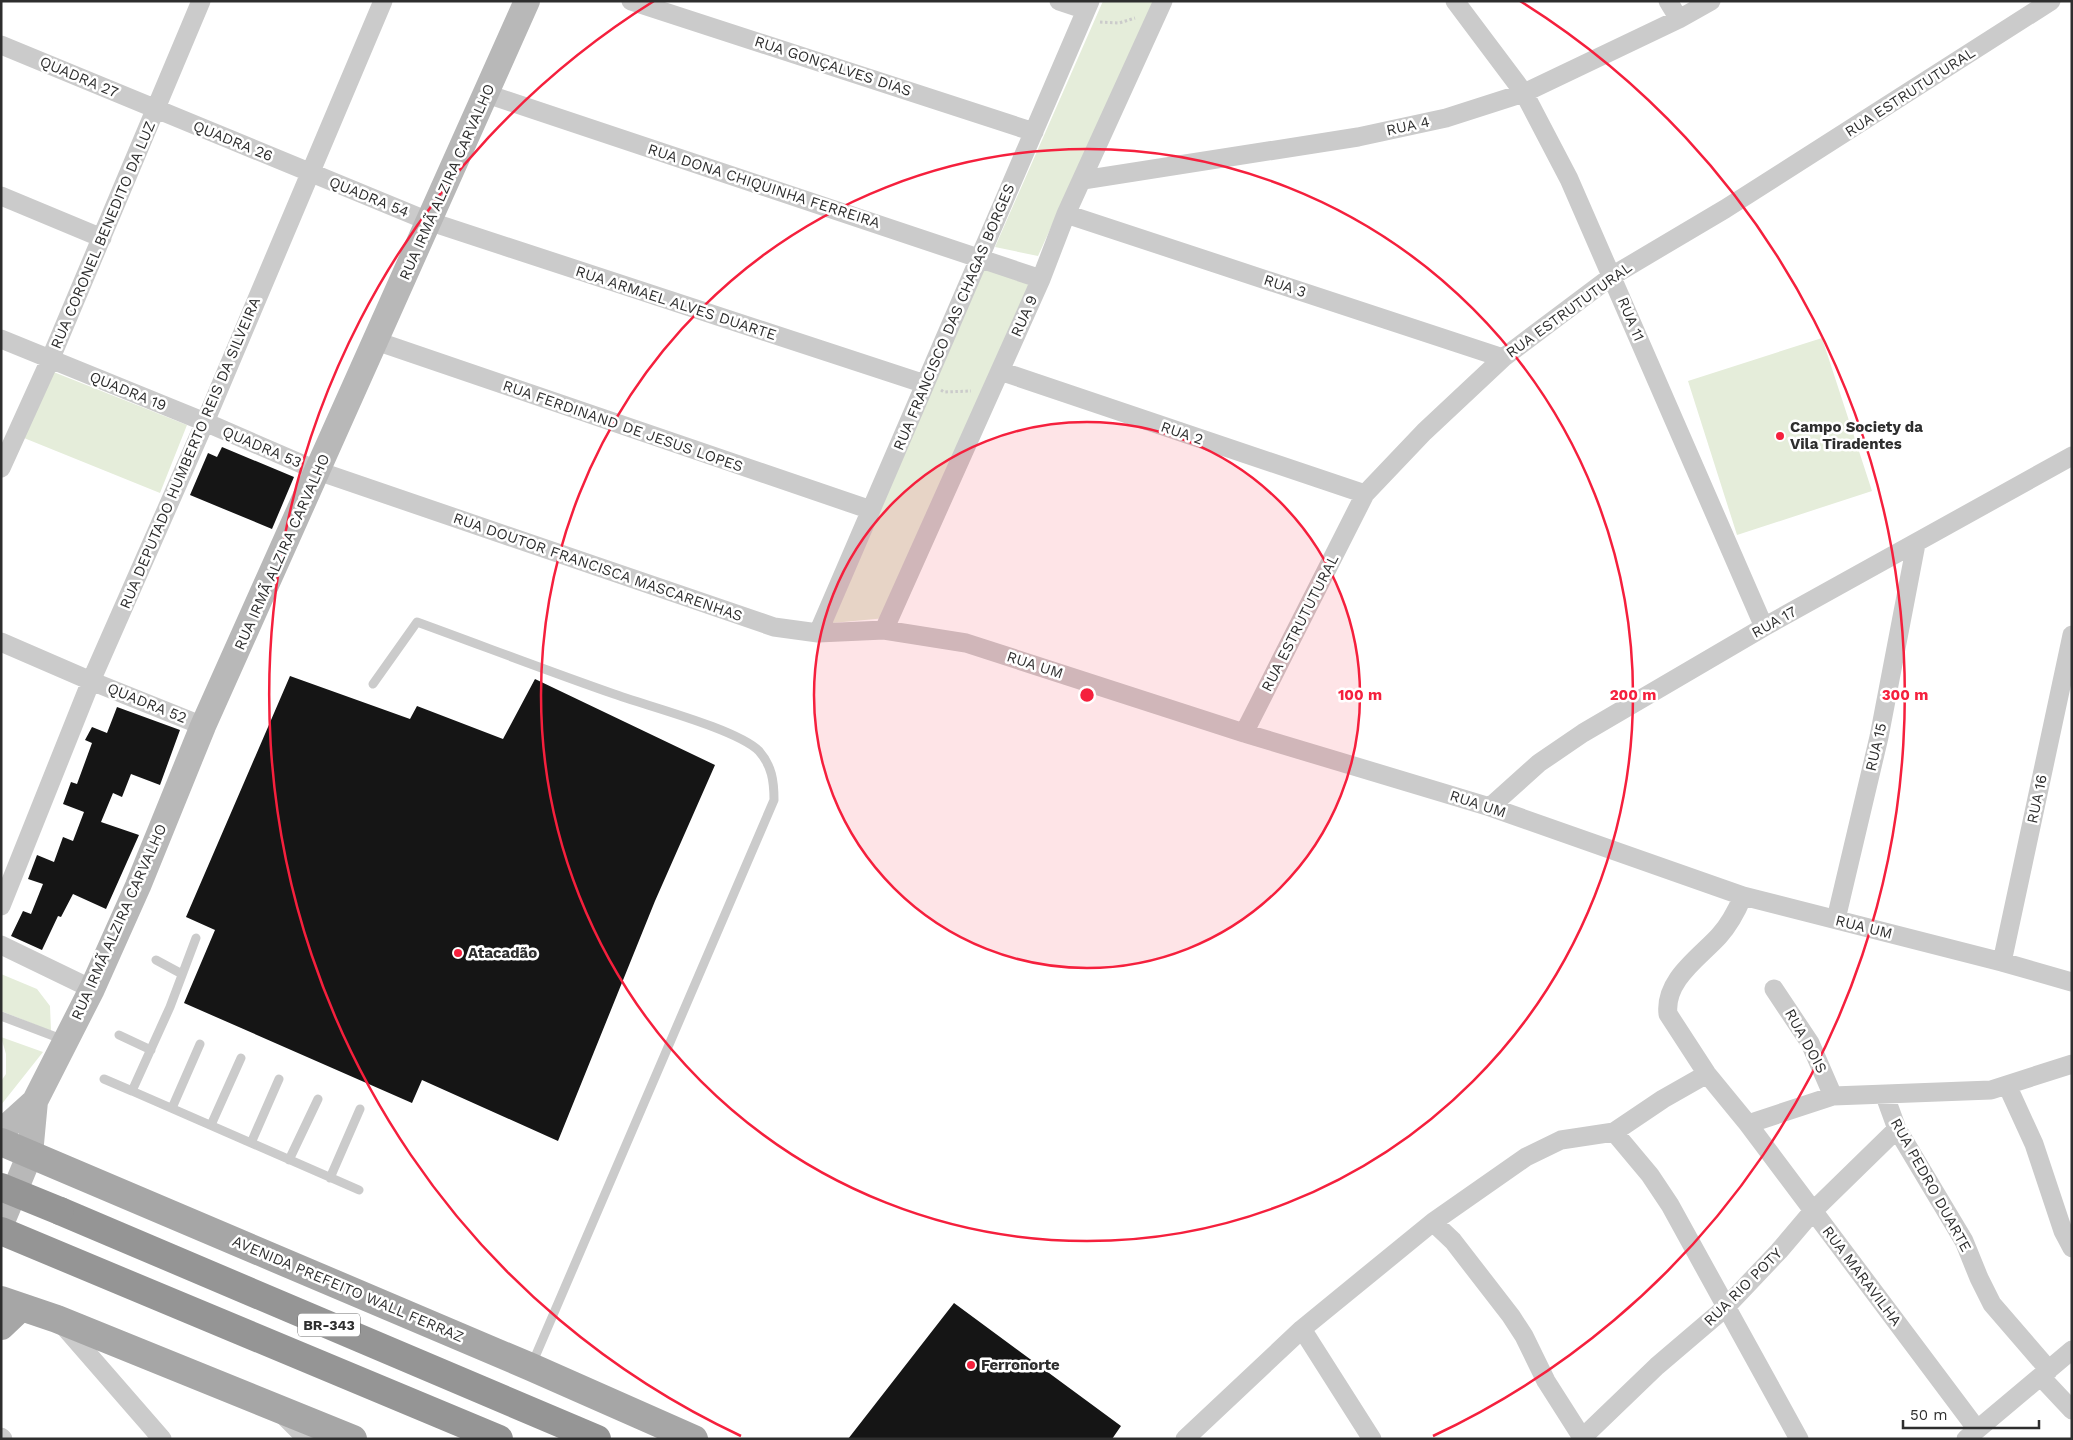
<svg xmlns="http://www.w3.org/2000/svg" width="2073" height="1440" viewBox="0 0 2073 1440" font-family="'Work Sans',sans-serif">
<rect width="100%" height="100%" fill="#fff"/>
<path fill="#e5edda" d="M1103 1H1154L1038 256 995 247Z
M984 269 1034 285 886 618 832 623Z
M1822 338 1872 491 1737 535 1688 381Z
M51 371 187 425 160 493 24 438Z
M1 974 37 989 50 1006 51 1031 1 1011Z
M1 1037 43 1052 1 1105V1081L6 1074V1054Z"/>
<path fill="#151515" d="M222 447 294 477 272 529 190 495 208 453 217 457Z
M290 676 410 719 417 706 503 739 535 679 715 765 655 901 558 1141 422 1080 412 1103 184 1003 215 930 186 917Z
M117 707 180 730 160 785 131 774 122 797 113 793 101 822 139 835 106 909 73 894 61 917 58 916 42 950 11 936 23 911 31 914 43 884 28 879 37 855 54 862 63 837 73 841 84 812 63 804 71 782 77 784 92 743 85 740 92 727 107 733Z
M954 1303 1121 1426 1112 1439H848Z"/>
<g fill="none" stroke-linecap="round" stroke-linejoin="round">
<path stroke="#cbcbcb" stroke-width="3" stroke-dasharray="2.5 2.5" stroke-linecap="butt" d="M1100 22 1119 23 1135 18
M941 390 944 392 971 391"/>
<path stroke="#cbcbcb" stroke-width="9" d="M373 684 417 622C483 646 548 671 614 694 647 706 737 729 759 751 772 766 774 781 774 800L532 1364
M196 938 170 1007 132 1091 359 1190
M156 960 182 974
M1 1016 64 1040
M119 1035 151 1050
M104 1079 132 1091
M172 1108 200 1044
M211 1125 241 1058
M251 1143 279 1079
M289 1160 318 1099
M330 1178 360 1109"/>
<path stroke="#cbcbcb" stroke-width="19" d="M631 1 1034 132
M1059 1 1086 10
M1455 1 1524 93 1569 179 1764 627
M1668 1 1679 19
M1 45 428 221 925 384
M487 94 1041 279
M1083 180 1358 137 1446 118 1524 93 1679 19 1711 1
M1 196 102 238
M1066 214 1503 358
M1 339 205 422 318 471 774 627 818 633 884 630 966 643 1244 733 1490 807 1743 896 2002 962 2072 982
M376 341 871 510
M1000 371 1365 494
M1 468 50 360 201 1
M884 630 1041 279 1066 214 1163 1
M818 633 1090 1
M1 642 91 681 203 726
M1244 733 1365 494 1424 432 1503 358 1612 276 1725 209 2051 1
M1490 807 1539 763 1583 733 1764 627 2072 456
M1743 896C1737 910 1730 924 1719 936 1700 957 1664 980 1668 1014L1707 1074 1748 1124 1976 1428
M1 906 91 681 205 422 383 1
M1836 919 1879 737 1916 544
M1 945 92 989
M2002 962 2072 635
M1774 989 1810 1043 1833 1096
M2007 1085 2034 1144 2063 1231 2072 1248
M1885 1096 1897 1129 1964 1241 1979 1278 1992 1304 2049 1370
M1748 1124 1833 1096 1991 1090 2072 1064
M1614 1132 1650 1175 1670 1205 1799 1439
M1433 1222 1453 1241 1511 1316 1524 1336 1546 1381 1583 1439
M61 1323 162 1439
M1302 1329 1372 1439
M2041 1377 2072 1410
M283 1415 307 1439
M1 1437 3 1439
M1185 1439 1302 1329 1433 1222 1526 1157 1561 1140 1614 1132 1663 1099 1707 1074
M1581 1439 1657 1366 1725 1308 1779 1251 1813 1211 1897 1129
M1966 1439 2072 1350"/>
<path stroke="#b8b8b8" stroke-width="26" d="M1 1132 35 1101 92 989 138 886 203 726 527 1
M1 1224 30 1154 35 1101"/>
<path stroke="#a6a6a6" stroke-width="28" d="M1 1142 531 1367 694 1439
M1 1300 57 1319 353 1439
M1 1326 21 1307"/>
<path stroke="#959595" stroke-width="28" d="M60 1211 597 1439
M1 1231 499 1439"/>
<path stroke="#959595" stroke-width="28" d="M1 1187 60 1211"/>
</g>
<circle cx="1087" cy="695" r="273" fill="#f5203d" fill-opacity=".12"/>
<g fill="none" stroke="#f5203d" stroke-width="2.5">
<circle cx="1087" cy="695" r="273"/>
<circle cx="1087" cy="695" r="546"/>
<path d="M741 1436A818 818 0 0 1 654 1M1520 1A818 818 0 0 1 1433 1436"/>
</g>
<g fill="#f5203d" stroke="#fff" stroke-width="2">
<circle cx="1780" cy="436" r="5"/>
<circle cx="458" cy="953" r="5"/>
<circle cx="971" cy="1365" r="5"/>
</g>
<g text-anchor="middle" stroke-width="5" stroke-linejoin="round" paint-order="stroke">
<rect fill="#fff" stroke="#6d6d6d" stroke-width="1" x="298" y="1313.5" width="62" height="23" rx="4"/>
<g font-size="14" font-weight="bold" fill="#2e2e2e">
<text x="329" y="1330">BR-343</text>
</g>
<g font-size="15" fill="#2e2e2e" stroke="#fff">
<text transform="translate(833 66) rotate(18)" y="5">RUA GONÇALVES DIAS</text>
<text transform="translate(79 77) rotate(23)" y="5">QUADRA 27</text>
<text transform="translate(1910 92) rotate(-33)" y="5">RUA ESTRUTUTURAL</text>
<text transform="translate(1408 126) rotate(-12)" y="5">RUA 4</text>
<text transform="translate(233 141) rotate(22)" y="5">QUADRA 26</text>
<text transform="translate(447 182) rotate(-66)" y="5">RUA IRMÃ ALZIRA CARVALHO</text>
<text transform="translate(764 186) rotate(18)" y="5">RUA DONA CHIQUINHA FERREIRA</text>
<text transform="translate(369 197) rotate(22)" y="5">QUADRA 54</text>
<text transform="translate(103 235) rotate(-67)" y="5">RUA CORONEL BENEDITO DA LUZ</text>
<text transform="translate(1285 286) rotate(18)" y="5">RUA 3</text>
<text transform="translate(676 303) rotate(18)" y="5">RUA ARMAEL ALVES DUARTE</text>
<text transform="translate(1569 310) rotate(-36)" y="5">RUA ESTRUTUTURAL</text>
<text transform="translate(1024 316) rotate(-66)" y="5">RUA 9</text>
<text transform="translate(954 317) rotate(-67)" y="5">RUA FRANCISCO DAS CHAGAS BORGES</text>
<text transform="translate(1631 319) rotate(67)" y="5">RUA 11</text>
<text transform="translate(128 391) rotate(22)" y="5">QUADRA 19</text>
<text transform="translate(623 426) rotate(19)" y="5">RUA FERDINAND DE JESUS LOPES</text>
<text transform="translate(1182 433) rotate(19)" y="5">RUA 2</text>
<text transform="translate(262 447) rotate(23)" y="5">QUADRA 53</text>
<text transform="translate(190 453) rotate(-67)" y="5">RUA DEPUTADO HUMBERTO REIS DA SILVEIRA</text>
<text transform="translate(282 552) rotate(-66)" y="5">RUA IRMÃ ALZIRA CARVALHO</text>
<text transform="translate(598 567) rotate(19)" y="5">RUA DOUTOR FRANCISCA MASCARENHAS</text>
<text transform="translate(1774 622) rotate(-29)" y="5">RUA 17</text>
<text transform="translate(1300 623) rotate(-63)" y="5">RUA ESTRUTUTURAL</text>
<text transform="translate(1035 665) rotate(18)" y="5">RUA UM</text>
<text transform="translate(147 703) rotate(22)" y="5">QUADRA 52</text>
<text transform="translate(1876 747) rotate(-77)" y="5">RUA 15</text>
<text transform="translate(2037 799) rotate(-78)" y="5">RUA 16</text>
<text transform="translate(1478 804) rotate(18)" y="5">RUA UM</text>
<text transform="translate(119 922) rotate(-66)" y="5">RUA IRMÃ ALZIRA CARVALHO</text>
<text transform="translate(1864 927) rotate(14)" y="5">RUA UM</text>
<text transform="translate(1806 1041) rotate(61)" y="5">RUA DOIS</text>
<text transform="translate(1931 1185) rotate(61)" y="5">RUA PEDRO DUARTE</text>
<text transform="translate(1862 1276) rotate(53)" y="5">RUA MARAVILHA</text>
<text transform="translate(1743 1287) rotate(-45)" y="5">RUA RIO POTY</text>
<text transform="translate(348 1289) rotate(23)" y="5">AVENIDA PREFEITO WALL FERRAZ</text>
</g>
<g font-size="15" font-weight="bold" fill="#2e2e2e" stroke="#fff" text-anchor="start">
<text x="1790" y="432">Campo Society da<tspan x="1790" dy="17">Vila Tiradentes</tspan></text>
<text x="468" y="958">Atacadão</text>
<text x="981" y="1370">Ferronorte</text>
</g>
</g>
<circle cx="1087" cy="695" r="8" fill="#f5203d" stroke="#fff" stroke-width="2.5"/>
<g font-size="15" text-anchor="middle" font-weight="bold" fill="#f5203d" stroke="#fff" stroke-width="5" stroke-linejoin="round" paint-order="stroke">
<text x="1360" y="700">100 m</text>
<text x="1633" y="700">200 m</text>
<text x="1905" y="700">300 m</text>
</g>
<rect width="2073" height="1440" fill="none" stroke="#2e2e2e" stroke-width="5"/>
<path d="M1903 1420v8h136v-8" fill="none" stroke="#2e2e2e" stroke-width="2.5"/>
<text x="1910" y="1420" font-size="15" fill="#2e2e2e" stroke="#ffffff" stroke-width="4" paint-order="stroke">50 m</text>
</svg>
